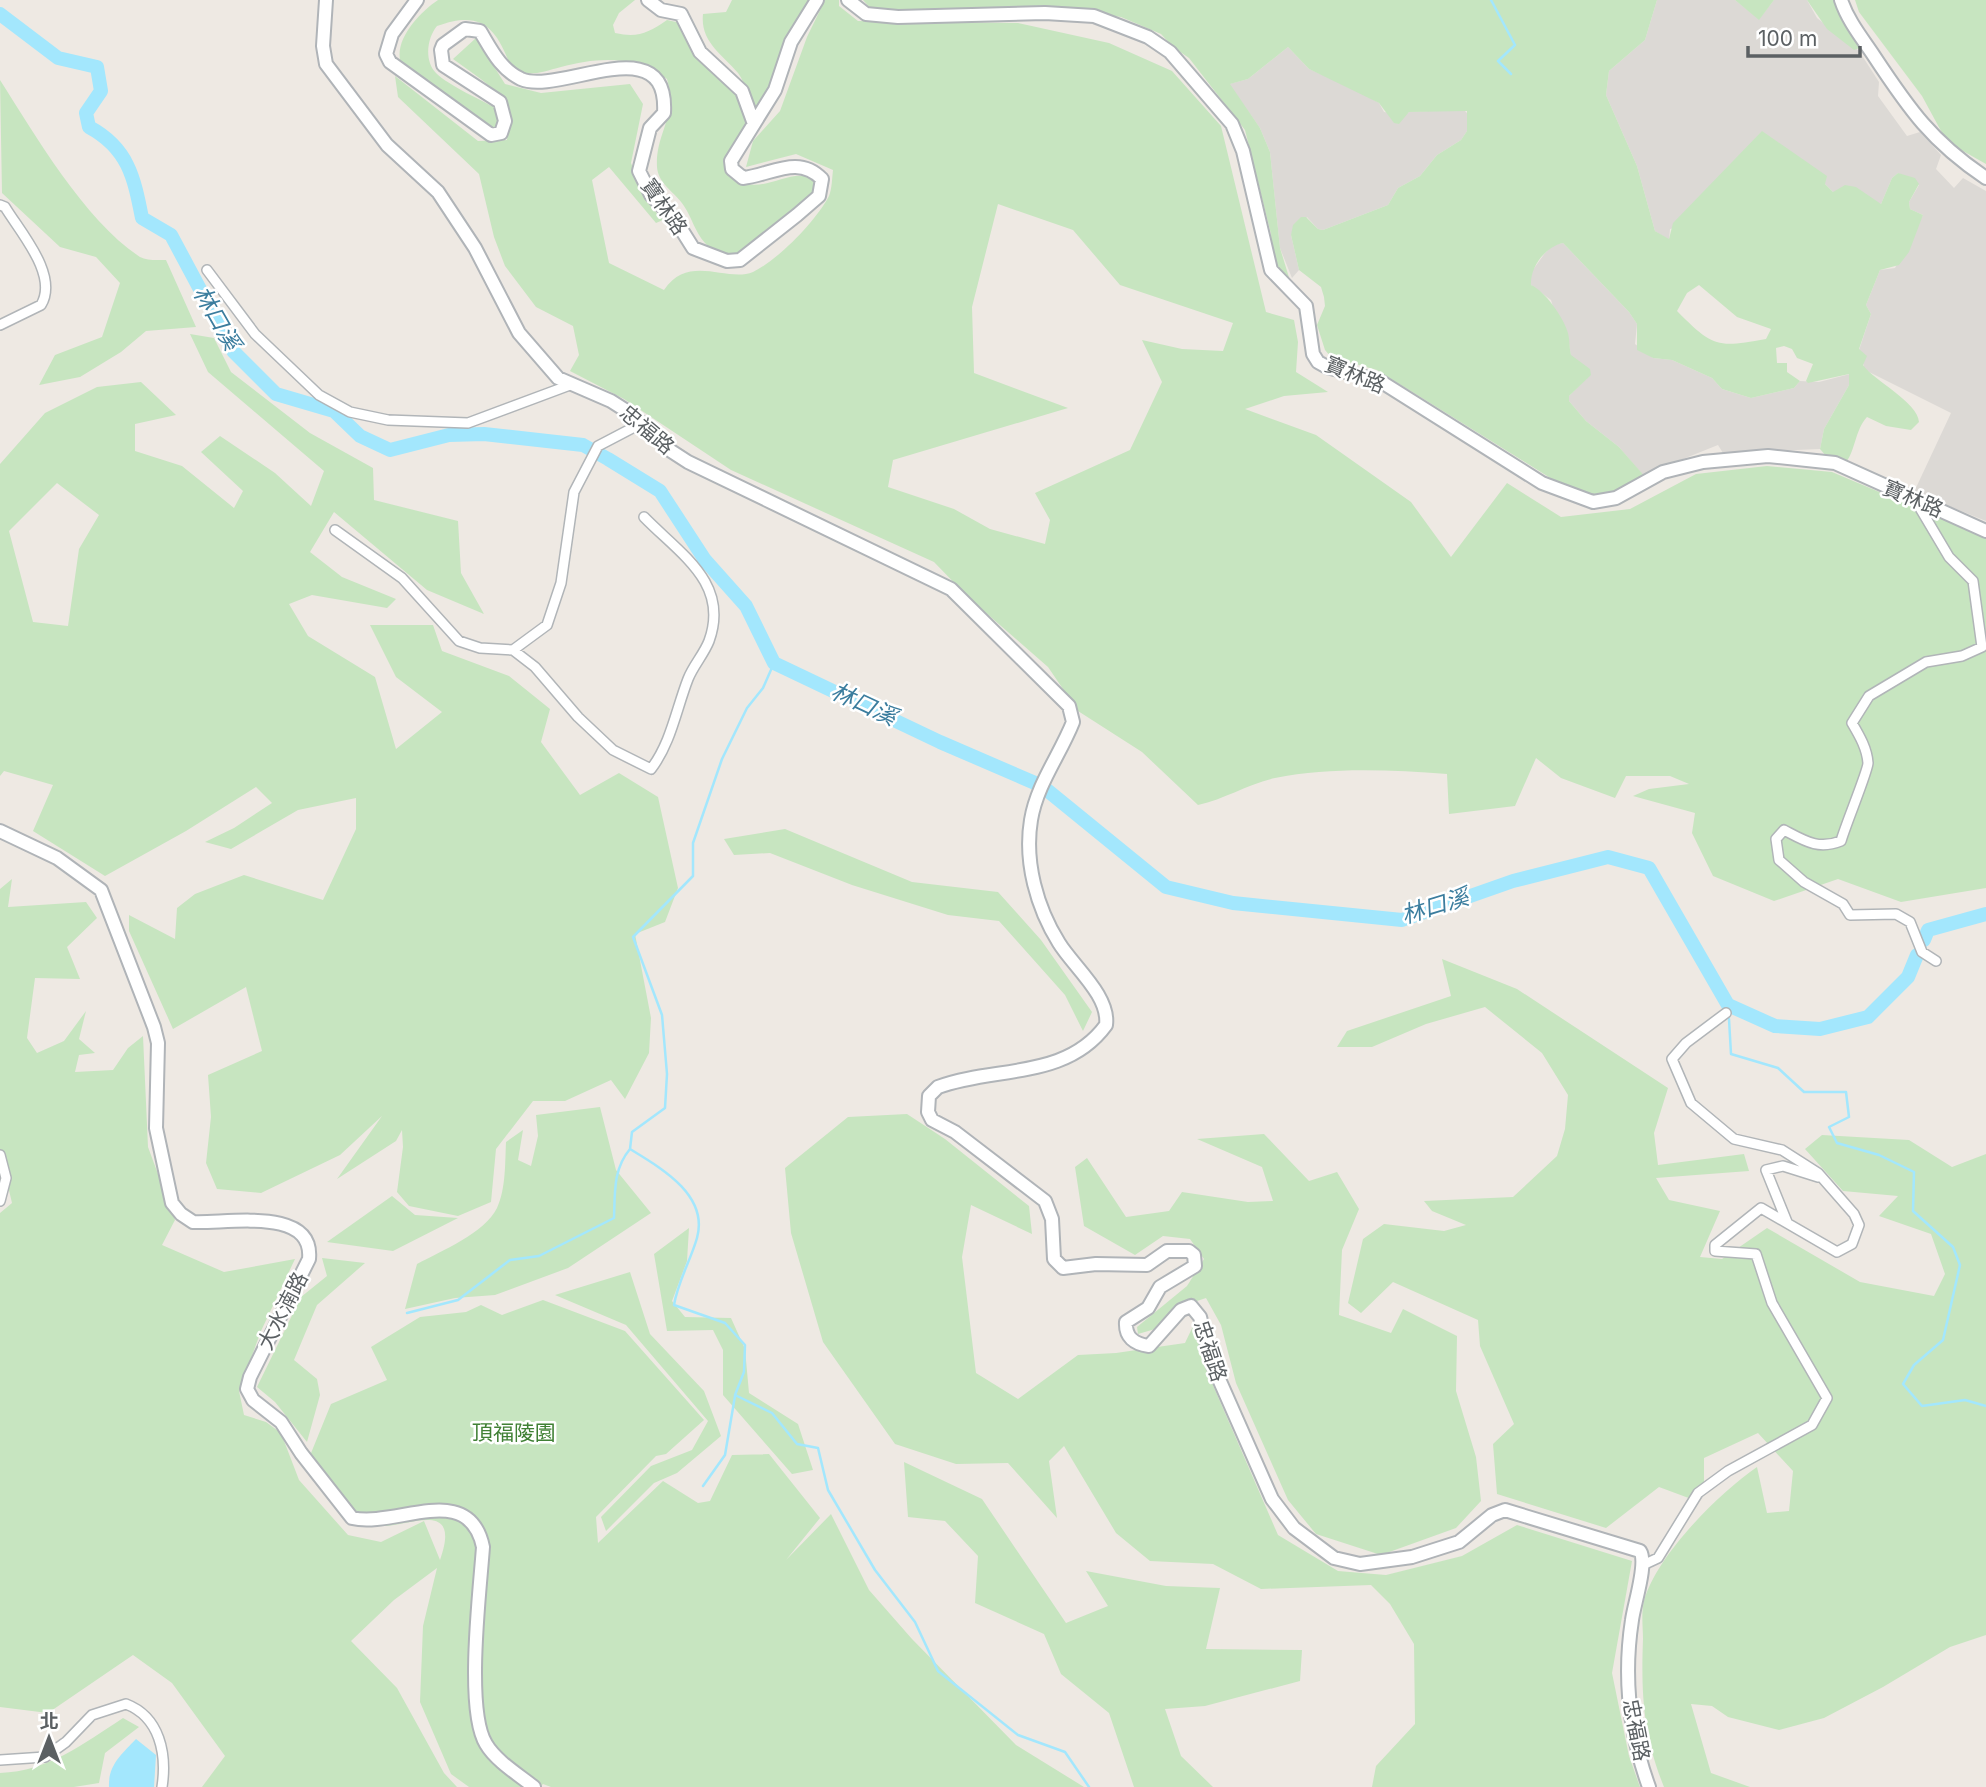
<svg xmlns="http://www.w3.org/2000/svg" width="1986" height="1787" viewBox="0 0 1986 1787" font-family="Inter,'Noto Sans TC',sans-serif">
<rect width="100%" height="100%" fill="#eee9e3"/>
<path fill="#dcd9d5" d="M1657 0H1735L1759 19 1774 0H1807L1817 18 1859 51 1879 82 1878 96 1907 136 1920 132 1941 155 1936 169 1954 188 1963 178 1986 191V521L1914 492 1951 413 1865 370 1859 350 1871 314 1866 305 1880 270 1895 268 1923 215 1910 209 1909 202 1919 185 1898 173 1892 178 1881 204 1833 192 1825 184 1670 229 1669 240 1655 231 1637 166 1606 95 1609 71 1645 40Z
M1288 47 1309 69 1357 90 1379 103 1384 112 1405 115 1409 112 1463 109 1469 115 1467 131 1461 140 1437 155 1420 176 1398 188 1388 205 1323 230 1318 229 1307 217 1291 235 1299 270 1292 278 1280 248 1270 152 1260 128 1229 84 1248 79Z
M1563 243 1629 312 1637 324 1635 344 1653 358 1672 360 1712 378 1722 389 1751 398 1794 388 1800 381 1819 382 1850 374 1849 385 1824 429 1820 449 1723 453 1718 445 1643 475 1619 447 1586 421 1569 401V396L1590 375 1571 356 1567 331 1554 310 1551 300 1531 285 1530 274 1545 253 1553 245Z"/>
<path fill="#c7e5c0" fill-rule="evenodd" d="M438 0H635L619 13 613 25 615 33C638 38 648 33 667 20L685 24 734 87 749 117 750 130 734 157 737 179C762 198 792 163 817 181L818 194C805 204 755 251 744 255 731 259 713 252 705 243 695 232 692 218 684 206 676 193 658 184 657 167 655 133 678 117 667 79 637 55 597 57 561 67 542 72 531 77 512 70 497 29 483 9 437 26 427 38 424 61 436 73 449 86 482 100 499 110L504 118 498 128H493L406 73C386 48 417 14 438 0Z
M732 0H813L770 110 764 114 757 112C749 100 746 84 738 73 722 54 700 42 703 14L726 12Z
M825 0H839V6L858 21 1018 23 1109 43 1172 71 1221 126 1266 312 1294 320 1298 342 1296 372 1328 392 1284 396 1245 409 1316 435 1411 502 1451 557 1507 483 1561 517 1630 509 1696 474 1767 466 1832 472 1986 537V888L1901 902 1838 879 1774 901 1713 876 1692 833 1695 813 1633 796 1649 789 1689 784 1670 776H1626L1615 798 1561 778 1536 758 1515 806 1449 814 1447 774C1390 770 1331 767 1275 778 1248 784 1225 799 1198 805L1142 752 1078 711 1048 667 970 599 934 562 731 470 624 399 570 371 579 355 573 326 536 307 505 266 494 237 479 174 398 97 395 76 478 141 507 140C509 91 489 86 453 59L476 38 505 84 541 93 630 84 643 104 631 163 646 201 663 220 656 223 609 167 592 180 609 263 664 290C689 253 727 283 753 272 778 260 816 221 829 196 832 189 832 178 833 170L796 154 746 167 753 141 780 111 807 37ZM998 204 1073 230 1120 285 1233 323 1223 351 1182 349 1142 340 1162 382 1130 450 1035 493 1050 520 1045 544 990 529 954 509 888 487 893 460 1068 408 974 373 972 307Z
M863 0H1657L1645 40 1609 71 1606 95 1637 166 1655 231 1669 239 1673 223 1762 131 1827 176 1825 184 1833 192 1845 185 1856 187 1881 204 1892 178 1898 173 1915 178 1919 184 1909 202 1910 209 1923 215 1909 252 1899 265 1880 270 1866 305 1871 314 1859 349 1867 356 1863 365C1874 381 1918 402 1919 422L1911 430 1886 426 1867 417C1855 430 1855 452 1846 462L1827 457 1820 449 1824 429 1849 385V374L1808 383 1806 381 1813 364 1797 358 1792 349 1784 346 1776 348 1777 363H1787V372L1800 381 1794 388 1751 398 1722 389 1712 378 1672 360 1653 358 1637 350V324L1629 312 1563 243C1545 247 1530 267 1531 285 1545 291 1564 318 1568 333 1570 340 1569 348 1571 355L1590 369 1591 375 1569 396V401L1586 421 1619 447 1647 479 1610 497 1568 489 1377 370 1331 357 1325 350 1317 325 1325 306 1324 297 1321 287 1299 270 1291 235 1293 225 1301 217H1306L1318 229 1323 230 1388 205 1398 188 1420 176 1437 155 1461 140 1467 131V111L1409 112 1399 124 1394 123 1379 103 1309 69 1288 47 1248 79 1230 84 1260 128 1270 152 1280 248 1291 284 1283 277 1272 255 1271 234 1245 130 1189 58 1173 47 1161 34 1121 17 1064 9 1003 8 937 13 872 10ZM1699 285 1737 317 1771 329 1766 339C1716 348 1713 347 1677 311L1687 293Z
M1735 0H1774L1759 20Z
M1807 0H1838L1862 47 1854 50 1827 29Z
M1855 0H1986V164L1947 142 1922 96 1859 12Z
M0 80C35 135 85 221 140 257 147 261 158 260 166 260L196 327 146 331 121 352 80 377 39 385 55 355 102 337 120 283 96 257 60 247 2 193Z
M190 334 214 338 231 372 310 433 373 468 374 500 458 521 461 573 484 614 427 590 334 512 310 552 342 577 396 599 387 608 312 595 289 604 308 636 375 677 396 749 442 712 396 677 370 625H433L442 651 509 676 550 709 541 742 580 795 619 773 658 797 678 888 665 922 635 934 651 1018 649 1053 625 1099 611 1080 565 1101H533L496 1149 491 1202 458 1216 409 1206 397 1192 403 1147 402 1130 396 1141 337 1179 382 1116 340 1155 261 1193 217 1189 206 1163 211 1117 208 1075 262 1051 246 987 173 1029 129 931V915L175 939 177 908 195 894 244 875 323 900 356 829V798L298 810 231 849 205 842 234 828 272 803 256 787 186 831 105 876 33 831 53 785 4 771 0 776V464L45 413 97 387 141 382 176 415 135 424V451L182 466 234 508 243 491 201 452 220 436 275 473 311 506 324 471 208 372ZM57 483 99 515 79 549 68 626 33 622 9 531Z
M785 829 912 882 998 892 1041 940 1092 1012 1083 1031 1065 995 999 921 948 915 852 885 770 853 734 855 724 839Z
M12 879 8 907 86 902 97 918 67 947 80 979 35 978 27 1038 37 1053 64 1041 86 1011 79 1039 95 1053 79 1055 75 1072 113 1070 128 1048 143 1036 148 1147 175 1220 162 1245 224 1272 295 1259 261 1331 239 1391 244 1415 266 1422 281 1433 299 1480 348 1535 381 1542 424 1521 440 1560C464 1492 398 1533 375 1525 347 1514 328 1480 309 1458L331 1404 387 1380 371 1347 420 1317 466 1312 481 1305 502 1315 543 1300 625 1331 704 1420 666 1454 656 1456 596 1517 598 1543 663 1481 698 1503 710 1501 732 1455 769 1454 820 1518 786 1560 831 1514 869 1590 912 1639 1016 1745 1084 1787H551L543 1784 540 1787H469L451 1774 420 1702 423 1626 437 1568 394 1600 351 1641 397 1688 444 1773 457 1787H202L225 1756 172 1683 133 1655 48 1713 0 1707V1213L12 1203 8 1186 0 1204V889Z
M1442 959 1517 989 1668 1088 1654 1133 1658 1165 1744 1154 1749 1171 1656 1178 1669 1200 1720 1211 1700 1257 1722 1259 1767 1228 1860 1282 1934 1296 1945 1274 1931 1234 1879 1216 1898 1196 1843 1191 1805 1149 1822 1135 1909 1140 1952 1167 1986 1154V1635L1950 1647 1883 1687 1824 1718 1779 1730 1728 1717 1712 1706 1691 1704 1711 1773 1750 1787H1664C1643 1735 1641 1694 1643 1639 1643 1628 1641 1613 1644 1601 1656 1556 1719 1493 1757 1467L1767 1513 1789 1511 1793 1471 1758 1433 1704 1458V1490L1694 1500 1659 1487 1606 1528 1497 1494 1493 1444 1514 1424 1480 1346 1478 1320 1393 1282 1361 1313 1348 1303 1363 1239 1384 1224 1444 1231 1466 1225 1432 1211 1424 1201 1513 1197 1557 1156 1565 1129 1568 1095 1542 1053 1485 1007 1426 1024 1372 1047H1337L1347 1031 1451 996Z
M600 1107 616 1170 651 1213 568 1268 495 1295 455 1298 405 1309 417 1264C441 1251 485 1233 497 1208 506 1189 505 1162 506 1142L523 1130 518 1160 531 1166 538 1136 536 1115Z
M907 1114 945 1139 1029 1206 1032 1234 971 1205 962 1257 976 1373 1018 1399 1078 1355 1116 1353 1185 1343 1195 1322 1202 1360 1278 1535 1338 1571 1386 1575 1462 1556 1517 1525 1632 1561 1612 1673 1629 1756 1640 1787H1372L1376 1766 1415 1724 1414 1644 1390 1604 1371 1585 1261 1589 1213 1564 1150 1561 1116 1533 1064 1446 1049 1461 1057 1518 1008 1463 956 1464 895 1444 823 1342 791 1233 785 1168 848 1117Z
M1264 1134 1309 1181 1337 1172 1359 1209 1342 1250 1339 1315 1391 1333 1403 1309 1457 1336 1456 1391 1476 1457 1481 1501 1456 1528 1381 1555 1316 1534 1288 1500 1236 1383 1221 1325 1206 1298 1182 1306 1162 1327 1138 1334 1137 1327 1187 1286 1204 1259 1190 1239 1163 1236 1135 1255 1084 1226 1075 1167 1087 1158 1126 1217 1169 1211 1182 1192 1248 1202 1273 1201 1262 1167 1197 1139Z
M392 1196 415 1215 458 1218 393 1251 327 1242Z
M689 1228 687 1261 672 1301 685 1317 731 1318 745 1349 749 1393 798 1424 813 1470 792 1474 723 1395V1350L713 1330 667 1331 654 1254Z
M322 1258 365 1263 317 1305 294 1360 317 1379 320 1395 307 1442 275 1402 257 1387 301 1297 327 1276Z
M630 1272 650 1334 704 1391 721 1436 677 1473 654 1483 606 1531 601 1517 651 1466 692 1450 708 1421 626 1325 555 1295Z
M904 1462 982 1499 1066 1623 1108 1606 1086 1571 1166 1586 1220 1588 1206 1649 1302 1650 1300 1681 1205 1706 1165 1709 1181 1756 1213 1787H1134L1109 1713 1061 1674 1044 1634 975 1603 978 1556 945 1521 908 1517Z
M123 1718 139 1727 105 1753 99 1783 74 1787H0V1773C49 1771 83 1744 123 1718Z"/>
<path fill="#a3e7fd" d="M136 1739 156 1755 154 1787H109C108 1765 122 1754 136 1739Z"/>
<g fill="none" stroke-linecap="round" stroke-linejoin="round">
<path stroke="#a3e7fd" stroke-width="2.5" d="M1491 0 1515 45 1498 61 1511 74
M774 663 763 688 747 708 722 759 693 843V876L633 937 662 1015 667 1074 665 1108 632 1132 630 1149C661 1168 709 1195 697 1238 690 1262 678 1281 674 1305L725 1323 745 1345 744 1372 735 1395 772 1413 797 1444 818 1448 828 1490 875 1570 915 1622 938 1671 1018 1735 1065 1752 1089 1787
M1728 1005V1007
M1729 1019 1731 1054 1778 1068 1804 1092H1846L1849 1117 1829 1127 1837 1143 1879 1155 1914 1172 1913 1211 1953 1247 1960 1265 1943 1340 1914 1365 1903 1384 1922 1406 1965 1400 1986 1406
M407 1313 458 1300 510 1260 539 1256 614 1218C615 1193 613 1169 630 1149
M703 1486 725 1455 735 1396"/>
<path stroke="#a3e7fd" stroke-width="14" d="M0 14 58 58 97 67 101 91 86 113 89 127C128 148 134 177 142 218L171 235 233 351 276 394 334 411 360 436 390 450 449 435 484 434 583 445 608 459 660 491 705 560 746 606 774 663 940 742 1042 786 1166 887 1233 903 1402 920 1513 881 1608 857 1649 868 1728 1005 1775 1026 1820 1029 1868 1017 1908 977 1917 955
M1924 940 1928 930 1986 914"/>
<defs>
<path id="street" d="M0 205 5 207C20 232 59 275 41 305L0 325
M207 270 255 334 319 395 350 412 388 420 468 423 570 385
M1914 498 1949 557 1973 581 1982 647 1962 656 1926 662 1869 696 1852 723C1859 735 1867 748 1868 763 1868 771 1845 826 1841 841 1818 850 1805 841 1784 830L1776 839 1779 860 1804 882 1843 904 1850 915 1896 914 1910 922 1922 952 1936 961
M335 530 402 578 459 641 480 648 513 650 535 667 578 717 613 750 651 769C671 743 676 710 688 679 693 666 704 654 709 641 730 583 680 554 644 517
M513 650 547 625 561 583 574 492 598 446 642 423
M0 1155 6 1178 0 1201
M1787 1222 1766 1170 1783 1166 1818 1177
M1643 1565 1658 1558 1698 1493 1728 1471 1812 1425 1827 1398 1772 1303 1756 1254 1715 1251V1245L1761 1208 1837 1252 1852 1244 1859 1225 1854 1214 1818 1173 1782 1150 1734 1139 1691 1103 1672 1059 1686 1043 1726 1013
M0 1760 45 1757 66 1742 92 1715 126 1704C160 1717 167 1754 162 1787"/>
<path id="secondary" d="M326 0 323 46 326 64 387 145 438 192 475 248 519 333 558 378 611 401 633 415 671 451 688 462 951 589 1069 706 1073 722C1060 755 1037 784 1031 820 1024 862 1037 908 1059 943 1073 966 1110 996 1106 1025 1066 1080 995 1066 938 1087L929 1096 928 1112 932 1120 955 1132 1045 1201 1052 1219 1054 1259 1063 1268 1096 1264 1147 1265 1167 1251H1189L1194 1255 1195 1266 1160 1287 1148 1308 1126 1322C1125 1337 1134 1344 1149 1346L1181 1310 1191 1306 1200 1317 1211 1361 1272 1499 1294 1528 1334 1558 1360 1564 1412 1557 1459 1542 1492 1515 1505 1510 1640 1551C1648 1563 1634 1604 1632 1620 1623 1678 1629 1732 1649 1787
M417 0 392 34 386 54 390 62 491 135 501 133 505 121 500 102 443 65 441 50 443 45 465 29 480 31C491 49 500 69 521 79 559 96 669 26 664 113L650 128 639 171 651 195 676 221 693 248 727 261 740 260 797 215 819 196 822 179C798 154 771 175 743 178L732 169 731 161 775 90 791 42 817 0
M648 0 661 10 681 14 700 52 742 91 754 124
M848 0 866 14 898 17 1045 13 1094 16 1148 37 1170 52 1232 124 1243 151 1271 270 1306 306 1313 354 1318 362 1327 367 1380 381 1542 483 1593 502 1616 498 1663 472 1703 462 1768 456 1835 463 1986 531
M1841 0C1848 21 1862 38 1874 56 1909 109 1932 142 1986 178
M0 831 57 858 101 890 154 1027 158 1043 156 1128 172 1203 181 1214 193 1222C226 1224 314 1206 309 1259L250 1377 247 1389 253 1400 281 1422 301 1453 352 1518C397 1528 469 1480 483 1547 480 1590 465 1710 486 1744 496 1761 519 1775 534 1787"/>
</defs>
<use href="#street" stroke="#b1b5b8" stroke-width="12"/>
<use href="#secondary" stroke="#b0b4b8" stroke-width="16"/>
<use href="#street" stroke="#fff" stroke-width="9"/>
<use href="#secondary" stroke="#fff" stroke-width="12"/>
</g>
<g text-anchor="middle" stroke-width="5" stroke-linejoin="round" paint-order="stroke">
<g font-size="21" fill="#5b6063" stroke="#fff">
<text transform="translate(664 207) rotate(55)" y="7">寶林路</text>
<text transform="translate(1355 375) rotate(22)" y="7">寶林路</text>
<text transform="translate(647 430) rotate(40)" y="7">忠福路</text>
<text transform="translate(1913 499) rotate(23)" y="7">寶林路</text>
<text transform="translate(283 1311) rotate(-63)" y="7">大水湳路</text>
<text transform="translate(1210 1351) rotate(72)" y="7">忠福路</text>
<text transform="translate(1636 1730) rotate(79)" y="7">忠福路</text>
</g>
<g font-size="21" fill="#408035" stroke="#fff">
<text x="514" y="1440">頂福陵園</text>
</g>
<g font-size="23" font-style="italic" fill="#3b7d9e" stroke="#fff">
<text transform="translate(217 318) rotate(60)" y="8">林口溪</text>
<text transform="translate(864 704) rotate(25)" y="8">林口溪</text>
<text transform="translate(1435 906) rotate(-17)" y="8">林口溪</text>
</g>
</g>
<g transform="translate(49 1738)" stroke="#ffffff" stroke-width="5" paint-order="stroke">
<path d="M0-5L12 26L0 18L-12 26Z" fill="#5b6063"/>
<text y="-10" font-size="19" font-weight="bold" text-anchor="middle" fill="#5b6063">北</text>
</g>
<path d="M1748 46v10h112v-10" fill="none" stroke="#5b6063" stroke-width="3.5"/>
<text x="1758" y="46" font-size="21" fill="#5b6063" stroke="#ffffff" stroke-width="5" paint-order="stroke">100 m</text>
</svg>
